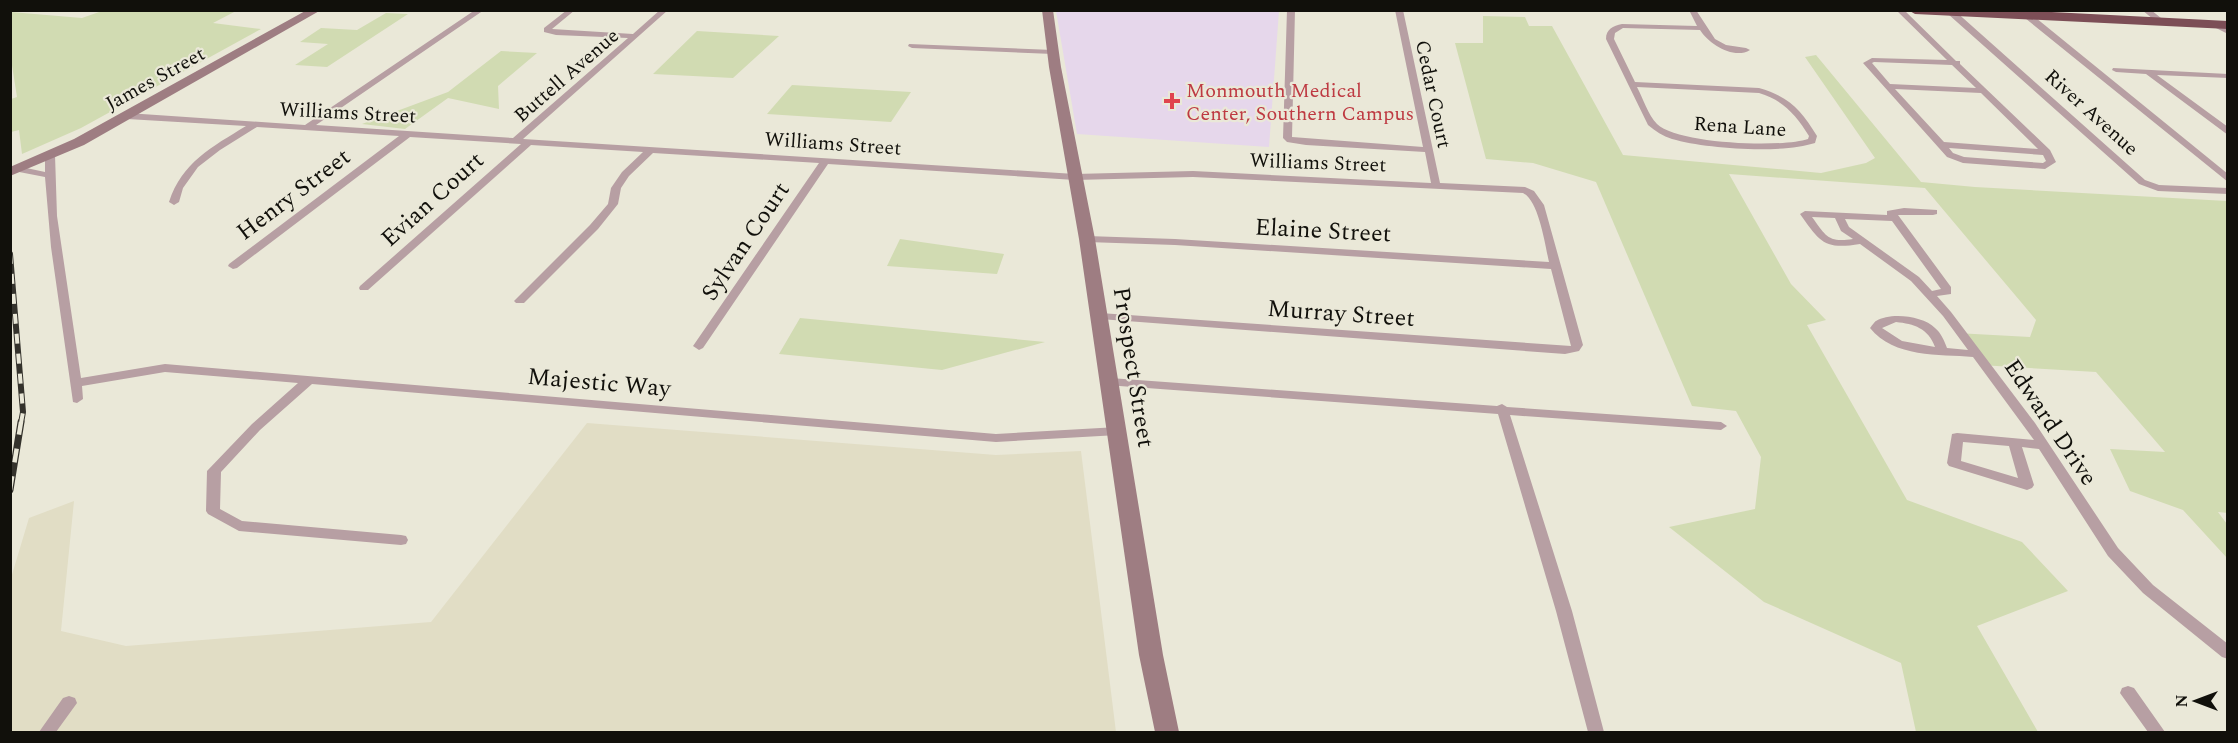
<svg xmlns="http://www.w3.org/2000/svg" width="2238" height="743" viewBox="0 0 2238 743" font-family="Spectral,serif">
<rect width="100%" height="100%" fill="#eae8d8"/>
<path fill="#e1ddc5" d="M587 423 996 455 1081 451 1116 732H11V578L29 518 74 501 61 631 126 646 431 622Z"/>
<path fill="#e6d7eb" d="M1056 11H1279L1269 147 1077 134Z"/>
<path fill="#d1dbb2" d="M102 11H236L213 23 261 29 81 128 22 154 19 130 11 132V99L17 97 11 59V12L82 18Z
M386 13 408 14 327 67 295 65 328 44 300 42 321 28 357 30Z
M1483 16 1525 17 1529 26H1552L1623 155 1821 173 1866 163 1875 158 1805 57 1816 55 1921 182 1975 187 2227 201 2228 513 2218 512 2227 524V558L2183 510 2130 491 2110 449 2165 452 2096 372 1980 365 1956 333 2030 337 2036 320 1925 188 1729 174 1791 284 1826 320 1807 325 1907 500 2022 542 2068 591 1977 626 2038 732H1916L1901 663 1764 602 1669 527 1755 509 1761 457 1736 411 1692 406 1596 182 1533 163 1486 159 1455 43H1483Z
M697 31 779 36 733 78 653 74Z
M501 51 537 53 498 86 499 109 448 98 405 129 362 124 448 92Z
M792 85 911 92 891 122 767 114Z
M900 239 1004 254 997 274 887 266Z
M800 318 1045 342 942 370 779 354Z"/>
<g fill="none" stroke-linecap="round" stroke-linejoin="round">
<path fill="#b79fa3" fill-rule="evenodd" d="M475 10H484L316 125 513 138 628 38 556 35 544 32V28L567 10H575L552 29 633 34 660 10H668L523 139 1075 174 1193 171 1431 183 1425 152 1306 145 1287 142 1283 138 1287 10H1295L1292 137 1423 147 1395 10H1403L1440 183 1525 187 1534 191 1544 205 1583 345 1579 351 1565 354 1100 319 1094 316 1100 313 1571 346 1551 269 1175 245 1087 242 1082 239 1087 236 1175 239 1549 262C1545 245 1539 201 1523 193L1193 177 1075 180 828 164 703 348 699 350 693 346 819 163 653 153 629 176 621 188 618 204 598 229 524 303H516L514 301 590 225 608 204 611 188 622 172 643 152 531 145 368 290H360L359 288 360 286 521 144 410 137 237 268 233 269 228 266 229 264 399 136 257 127 220 150 198 167 183 188 179 202 174 205 169 202C182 162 212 147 246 126L127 119 123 116 127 113 305 125Z
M1689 10H1696L1715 39 1726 45 1746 48 1750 50C1734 60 1709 44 1700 30L1623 28 1615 33 1614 39 1635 82 1759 88C1790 97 1801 110 1817 136L1815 143C1781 154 1707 149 1672 139 1663 136 1655 131 1648 125L1606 39C1606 29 1613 26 1622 24L1697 26ZM1637 87 1759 93C1783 100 1796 115 1809 136L1808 139C1781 148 1678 144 1657 124 1648 115 1643 98 1637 87Z
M1896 10H1904L1956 61H1960V64L2050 150 2056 162 2045 169 1963 163 1947 157 1863 63 1872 58 1947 60ZM1874 62 1952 65 1976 88 1890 84 1872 63ZM1895 89 1981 93 2038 149 1944 142ZM1949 148 2043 155 2046 161 2043 163 1964 157 1953 153Z
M1948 10H1954L2145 180 2159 185 2228 188V194L2158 191 2139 184 1948 14Z
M2142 10H2151L2166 22 2159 24Z
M2025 14H2031L2228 174V182L2025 18Z
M2212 22H2218L2228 28V34L2212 26Z
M909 44 1053 50 1057 52 1053 54 912 48 908 46Z
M2113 68 2228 74V78L2157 75 2228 127V135L2146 74 2116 72 2112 70Z
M50 152 55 155 57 216 81 378 165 364 996 434 1118 427 1124 431 1118 435 996 442 312 384 260 430 221 472 220 509 242 521 401 535 406 536 408 540 406 544 401 545 239 531 208 514 206 511 207 471 252 424 298 383 165 372 82 386 83 399 77 403 73 402 51 247 45 177 14 171 12 169 17 166 45 172V155Z
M1904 208 1937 210V214L1933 215H1898L1951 287V294L1937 296 1951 312 2035 423 2118 548 2153 585 2228 644V659L2222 657 2143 593 2108 556 2039 449 2022 447 2034 485 2032 488 2027 490 1949 466 1947 463 1952 434 1957 433 2034 440 1973 357C1939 354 1894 358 1870 328 1871 327 1875 321 1876 321 1891 312 1923 316 1935 328 1941 333 1944 340 1947 348L1968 350 1943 316 1911 281 1860 244C1824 250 1820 242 1800 214L1805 211 1887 215V211ZM1812 217 1835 218 1841 231 1853 239C1828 243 1826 236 1812 217ZM1845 219 1892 221 1941 289 1932 291 1919 277 1849 227ZM1896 322C1914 324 1928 328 1935 347L1902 341 1882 328ZM1963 442 2009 446 2018 478 1961 461Z
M1110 378 1497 406 1502 404 1507 407 1721 422 1727 426 1721 430 1510 415 1572 611 1604 732H1588L1556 611 1498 414 1106 385 1104 382Z
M2128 686 2134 688 2165 732H2148L2120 693 2122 688Z
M69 696 75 698 77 703 56 732H39L63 698Z"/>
<path fill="#9e7d82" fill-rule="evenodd" d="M307 10H321L84 145 10 176V167L74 139Z
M1042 10H1053L1061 67 1095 239 1163 655 1179 732H1155L1139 655 1079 239 1049 67Z"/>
<path fill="#7c4e56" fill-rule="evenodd" d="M1908 10H2012L2228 21V29L1915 14Z"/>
<defs>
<path id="rail-far1" d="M10 254 23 412 21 423"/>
<path id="rail" d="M10 490 21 422"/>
</defs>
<use href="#rail-far1" stroke="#34322c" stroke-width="6"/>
<use href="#rail" stroke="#34322c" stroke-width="7"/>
<use href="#rail-far1" stroke="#eae8d8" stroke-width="4" stroke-dasharray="10" stroke-linecap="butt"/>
<use href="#rail" stroke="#eae8d8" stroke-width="4.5" stroke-dasharray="14" stroke-linecap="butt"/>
</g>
<path fill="#e0444e" stroke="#eae8d8" stroke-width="2" d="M1169 92h6v6h6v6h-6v6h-6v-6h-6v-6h6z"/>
<g text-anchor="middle" stroke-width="4.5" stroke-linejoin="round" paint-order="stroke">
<g font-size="20" fill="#11100b" stroke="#eae8d8">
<text transform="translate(566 75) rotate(-41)" y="7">Buttell Avenue</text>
<text transform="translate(155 78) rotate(-29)" y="7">James Street</text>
<text transform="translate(1434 94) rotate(78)" y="7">Cedar Court</text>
<text transform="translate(348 112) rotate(3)" y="7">Williams Street</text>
<text transform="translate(2092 112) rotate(42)" y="7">River Avenue</text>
<text transform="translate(1740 126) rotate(4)" y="7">Rena Lane</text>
<text transform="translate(833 143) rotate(4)" y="7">Williams Street</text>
<text transform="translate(1318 162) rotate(2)" y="7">Williams Street</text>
</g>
<g font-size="20" fill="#be3a42" stroke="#eae8d8" text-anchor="start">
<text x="1186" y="97">Monmouth Medical<tspan x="1186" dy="23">Center, Southern Campus</tspan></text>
</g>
<g font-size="24" fill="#11100b" stroke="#eae8d8">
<text transform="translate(293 194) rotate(-37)" y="8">Henry Street</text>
<text transform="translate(432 199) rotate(-42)" y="8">Evian Court</text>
<text transform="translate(1323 230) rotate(3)" y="8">Elaine Street</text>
<text transform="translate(745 241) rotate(-56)" y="8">Sylvan Court</text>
<text transform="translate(1341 313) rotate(4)" y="8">Murray Street</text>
<text transform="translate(1134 367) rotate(81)" y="8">Prospect Street</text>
<text transform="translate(599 382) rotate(5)" y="8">Majestic Way</text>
<text transform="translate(2051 422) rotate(56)" y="8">Edward Drive</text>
</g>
</g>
<rect width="2238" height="743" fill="none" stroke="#11100b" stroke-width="24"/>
<g transform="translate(2196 701) rotate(270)" stroke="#eae8d8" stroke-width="4.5" paint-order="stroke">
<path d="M0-4.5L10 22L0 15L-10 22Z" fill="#11100b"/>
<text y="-9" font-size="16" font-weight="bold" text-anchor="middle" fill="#11100b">N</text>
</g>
</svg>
